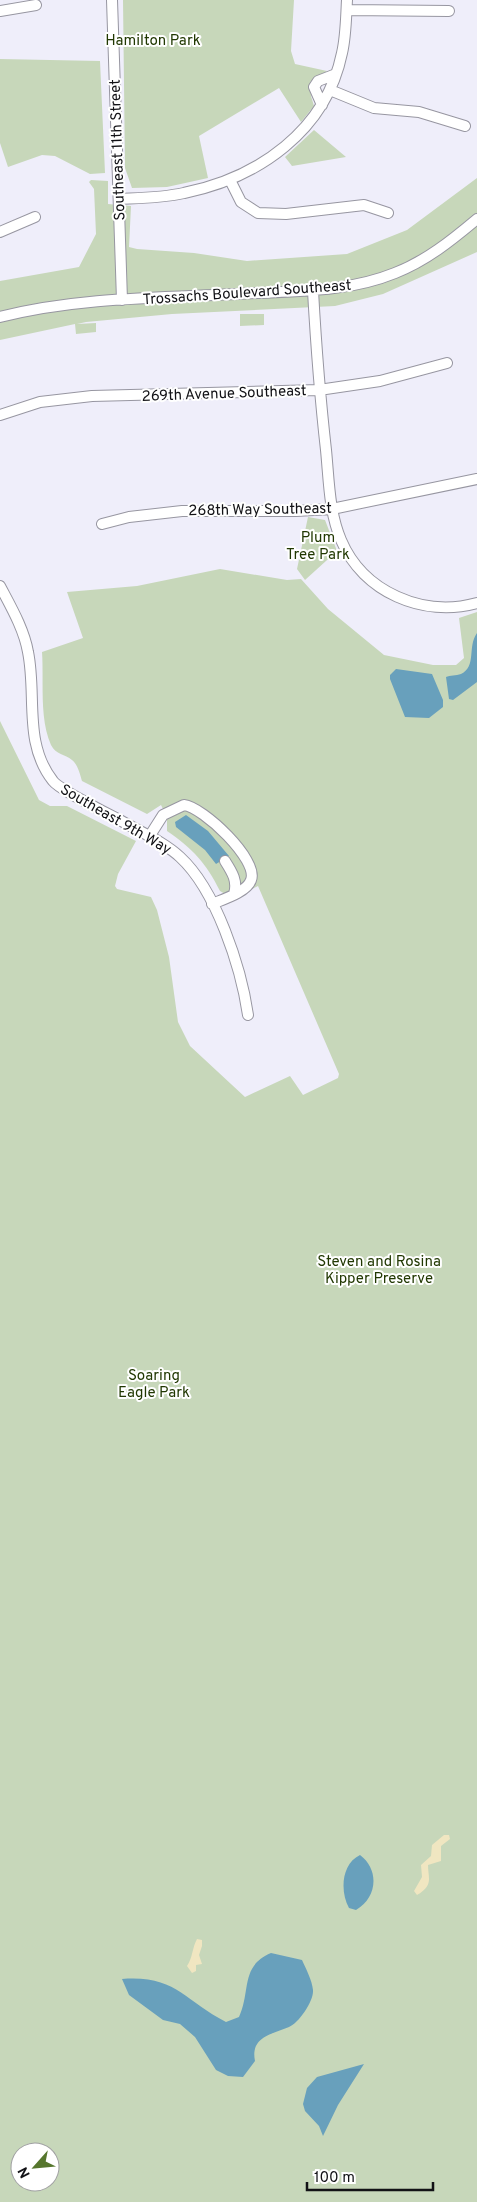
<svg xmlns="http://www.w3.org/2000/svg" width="477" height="2202" viewBox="0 0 477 2202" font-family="Overpass,sans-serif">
<rect width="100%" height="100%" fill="#efeefa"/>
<path fill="#c7d7ba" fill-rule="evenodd" d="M123 0H294L291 51 295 64 327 71 310 82 311 96 314 106 301 122 279 88 199 136 208 178 167 187 132 188 125 168Z
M0 59 100 61 105 173 90 174 55 156 42 155 8 167 0 143Z
M314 130 346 157 292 166 285 157Z
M477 178V252L383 294 335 306 172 314 86 322 77 324 96 323V332L76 334 75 324 0 340V281L79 267 96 234 94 189 89 182 91 180 108 181V204L131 206 129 247 137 249 194 253 247 261 347 254 407 230Z
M240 314H264V325L240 326Z
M308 517 325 520 337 551 305 580 297 569Z
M220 569 287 580 301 579 328 609 384 655 433 665H456L464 658 459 618 477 612V2202H0V721L39 800 50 806H67L136 841 118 874 115 886 117 889 151 897 157 910 169 957 178 1022 190 1046 245 1097 290 1076 303 1095 338 1078 339 1074 258 886 229 900 225 894 220 891C206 863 193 849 167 831V817L161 805 147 814 82 781C80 774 78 765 72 760 65 754 56 755 51 745 39 718 44 681 42 652L83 638 67 592 137 586ZM20 2152H50V2182H20Z"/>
<path fill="#f0e6c1" d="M444 1835H449L450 1839 441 1846V1861L428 1865C428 1878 434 1885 417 1895L414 1891 422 1877 421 1865 431 1856 432 1845Z
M197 1939 202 1940V1946L199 1955 202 1964 196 1965V1971L192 1973 187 1966C193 1957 192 1948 197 1939Z"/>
<path fill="#68a0bc" d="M477 633V682L453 700 449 699 446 677C450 675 456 676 461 674 477 666 467 647 477 633Z
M396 669 432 674 443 700V707L429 718 405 717 390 679V675Z
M186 815 208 831 229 856 216 864 205 850 176 827 175 822Z
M360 1855C380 1870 377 1898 356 1910L349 1908C340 1892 341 1864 360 1855Z
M271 1953 302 1960C306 1969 312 1980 313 1990 314 2001 299 2023 289 2027 272 2034 250 2037 255 2061L243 2077 228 2076 216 2070 195 2037 180 2024 163 2020 129 1995 122 1979C176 1975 183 2000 226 2022L239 2017C251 1991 240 1966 271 1953Z
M364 2064 338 2105 323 2136 319 2126 305 2111 303 2104 307 2088 317 2077Z"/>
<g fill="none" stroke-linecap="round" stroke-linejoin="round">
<defs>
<path id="minor" d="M112 0 122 300
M347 10 449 11
M0 11 36 5
M330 90 374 108 419 112 465 126
M322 105 314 87 318 81 336 74
M230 180 241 202 258 213 286 214 364 205 388 213
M119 199C141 198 162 198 184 193 258 178 326 131 342 53 346 36 346 17 347 0
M0 232 35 217
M313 291C316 344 320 397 326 450 329 480 329 512 341 540 363 592 423 618 477 603
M0 317C83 296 172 298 257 293 303 291 351 291 395 273 426 261 452 240 477 219
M0 415 40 402 92 396 319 390 380 381 447 363
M102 524 129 517 182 511H296L332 509 477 479
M0 586C11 607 24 629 28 652 37 696 23 743 53 781 59 789 106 813 118 819 138 831 163 841 180 857 216 890 241 967 248 1015
M149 837 163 815 184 805C203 807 259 860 251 880 247 892 224 899 212 904
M225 861C232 872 238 881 234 894"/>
</defs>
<use href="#minor" stroke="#9796a1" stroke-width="12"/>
<use href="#minor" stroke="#fff" stroke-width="10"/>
</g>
<g text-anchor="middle" stroke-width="4" stroke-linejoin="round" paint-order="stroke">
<g font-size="15" fill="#213802" stroke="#fff">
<text x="153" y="45">Hamilton Park</text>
<text x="318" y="542">Plum<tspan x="318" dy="17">Tree Park</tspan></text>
<text x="379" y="1266">Steven and Rosina<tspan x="379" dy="17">Kipper Preserve</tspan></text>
<text x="154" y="1380">Soaring<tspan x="154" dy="17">Eagle Park</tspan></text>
</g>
<g font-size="15" fill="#121216" stroke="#fff">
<text transform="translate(117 150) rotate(-92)" y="5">Southeast 11th Street</text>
<text transform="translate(247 292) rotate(-4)" y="5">Trossachs Boulevard Southeast</text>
<text transform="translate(224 393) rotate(-2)" y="5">269th Avenue Southeast</text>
<text transform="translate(260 509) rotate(-1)" y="5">268th Way Southeast</text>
<text transform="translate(116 819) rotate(30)" y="5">Southeast 9th Way</text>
</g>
</g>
<g transform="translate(35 2167) rotate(243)"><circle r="24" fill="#ffffff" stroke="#a0a0a2"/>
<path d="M0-4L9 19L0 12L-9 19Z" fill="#56762d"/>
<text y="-8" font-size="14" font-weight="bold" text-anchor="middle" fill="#121216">N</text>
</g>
<path d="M307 2182v8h126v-8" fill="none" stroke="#121216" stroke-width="2.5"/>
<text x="314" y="2182" font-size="15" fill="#121216" stroke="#ffffff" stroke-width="4" paint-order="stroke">100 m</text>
</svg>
